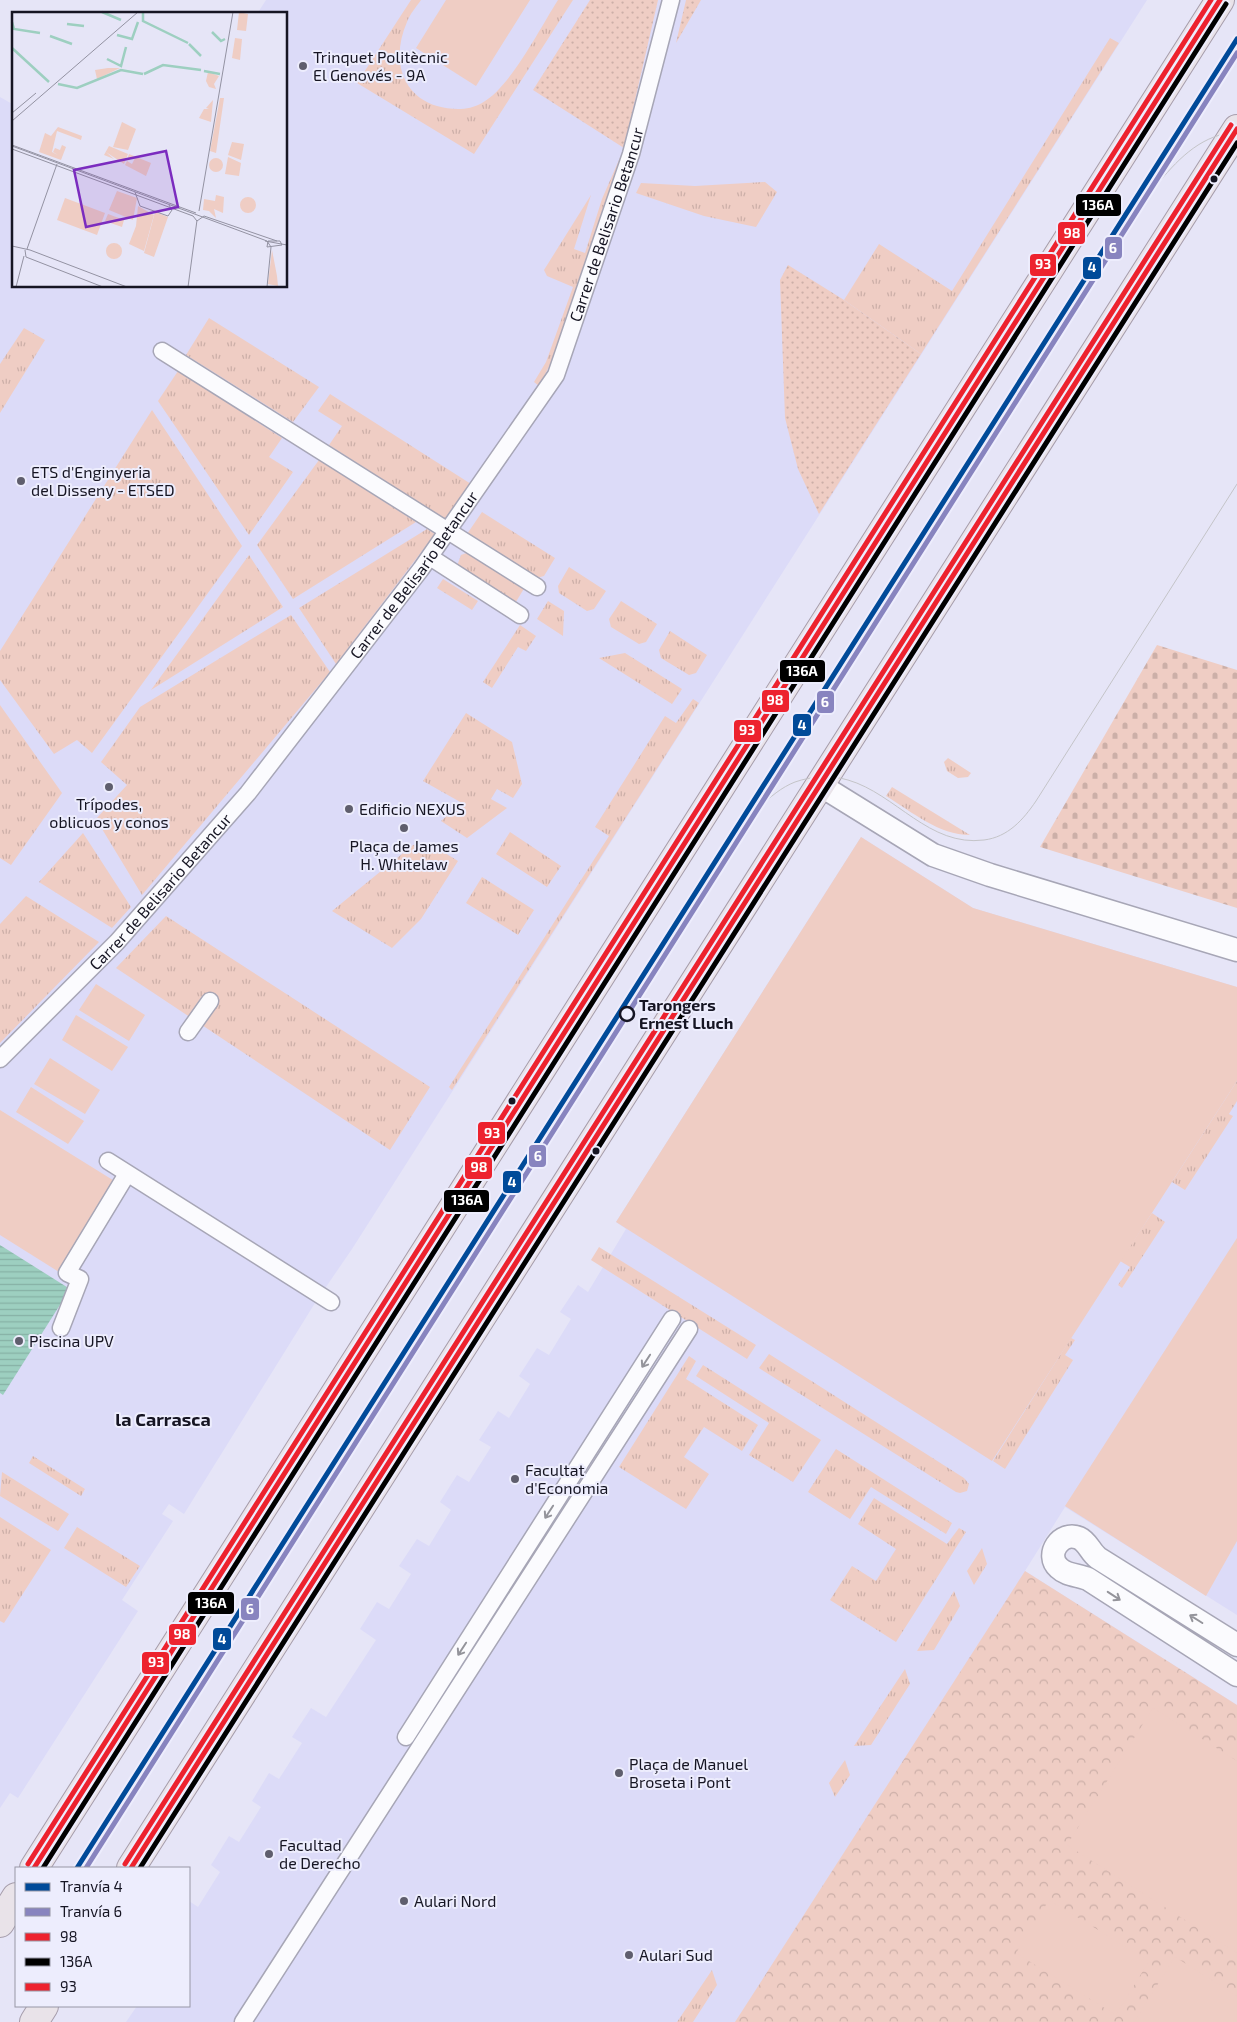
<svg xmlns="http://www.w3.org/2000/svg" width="1237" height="2022" viewBox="0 0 1237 2022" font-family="'Exo 2',sans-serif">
<defs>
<pattern id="grass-tufts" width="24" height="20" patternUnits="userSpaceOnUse" patternTransform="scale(1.25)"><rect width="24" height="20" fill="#efcdc4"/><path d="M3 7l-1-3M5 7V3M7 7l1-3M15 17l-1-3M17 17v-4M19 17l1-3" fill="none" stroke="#ccafa8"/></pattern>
<pattern id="forest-crowns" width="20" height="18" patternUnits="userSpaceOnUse" patternTransform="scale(1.25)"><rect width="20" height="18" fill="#efcdc4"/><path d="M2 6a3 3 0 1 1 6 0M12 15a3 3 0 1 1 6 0" fill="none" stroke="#ccafa8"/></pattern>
<pattern id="cemetery-stones" width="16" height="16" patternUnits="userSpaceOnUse" patternTransform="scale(1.25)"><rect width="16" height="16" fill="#efcdc4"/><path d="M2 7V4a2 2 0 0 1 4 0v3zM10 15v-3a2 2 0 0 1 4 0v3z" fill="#ccafa8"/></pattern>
<pattern id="garden-dots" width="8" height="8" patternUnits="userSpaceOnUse" patternTransform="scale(1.25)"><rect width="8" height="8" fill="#efcdc4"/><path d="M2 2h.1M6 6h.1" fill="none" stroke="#ccafa8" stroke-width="1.8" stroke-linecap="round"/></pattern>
<pattern id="water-rules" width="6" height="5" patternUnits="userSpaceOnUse" patternTransform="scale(1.25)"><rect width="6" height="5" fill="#9dcfc0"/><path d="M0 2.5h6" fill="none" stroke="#86b1a5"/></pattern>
</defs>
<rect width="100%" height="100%" fill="#e6e5f7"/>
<path fill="#dcdbf8" d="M266 0H1147L352 1249 315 1303 184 1514 169 1504 162 1514 173 1521 122 1600 138 1611 18 1798 10 1793 0 1808V97L14 105V286H286V14H257Z
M861 837 973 908 1237 987V1615L1065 1507 1025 1571 1237 1705V2022H126L137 2006H189V1901L198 1907 220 1872 211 1865 229 1836 239 1842 261 1807 252 1801 269 1773 279 1779 302 1743 292 1737 311 1708 326 1717 376 1640 360 1629 377 1602 389 1609 411 1574 399 1566 417 1539 429 1546 451 1510 440 1502 457 1475 469 1482 491 1447 479 1440 498 1411 509 1418 530 1384 519 1376 537 1348 549 1355 571 1319 560 1312 578 1285 588 1292 626 1229 616 1222Z"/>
<path fill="url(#grass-tufts)" d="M411 0H421C416 7 410 14 407 22 392 56 399 94 437 106 452 110 468 111 482 103 510 88 540 28 558 0H573L474 154 357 83Z
M1110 38 1119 43 921 354 844 300 879 244 952 291Z
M622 153 557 351 539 386 534 382 546 362 573 287 547 276 544 270 591 195 574 249 585 253 602 199Z
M765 182 777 192 756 227 704 216 636 193 641 183 695 186Z
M209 318 319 387 293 422 186 355Z
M24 328 45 340 0 413V364Z
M178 371 282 438 269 457 293 472 249 535 158 401Z
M330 394 471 484 446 520 329 445 342 426 318 411Z
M152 410 242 546 92 753 77 740 54 754 0 680V651Z
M319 460 416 522 293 599 257 545Z
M482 512 555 558 544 576 537 578 467 534Z
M427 529 435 534 336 664 299 608Z
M469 552 525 587 514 605 457 566 461 555Z
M249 555 283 607 151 690Z
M569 567 606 591 594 609 587 611 559 593 558 586Z
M443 579 478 601 472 610 437 588Z
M548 601 564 611 563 636 537 619Z
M621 601 657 624 646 642 639 644 611 627 609 619Z
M291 615 330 672 142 895 96 819 127 785 101 762 140 707Z
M520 625 536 636 526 651 518 647 492 688 483 682Z
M670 631 707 655 696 673 689 675 661 658 659 650Z
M625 653 682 689 672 704 599 658Z
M693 699 699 703 452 1090 449 1087 609 836 595 827 665 716 676 723Z
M0 705 62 793 11 865 0 858Z
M466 713 512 742 522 784 513 798 497 789 491 799 507 808 467 838 441 821 462 803 423 781Z
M948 758 971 773 968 777 958 778 947 771 944 762Z
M892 787 970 835C939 835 912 812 886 796Z
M510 832 561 866 547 887 496 854Z
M83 833 131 907 112 928 39 882Z
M421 843 432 845 458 861 421 919 392 948 332 911 413 845Z
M482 877 534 910 518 935 466 903Z
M26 896 99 942 0 1043V924Z
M166 916 430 1087 390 1150 116 968Z
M1237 1081V1101L1229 1114 1233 1116 1185 1190 1172 1182Z
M1152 1213 1165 1222 1122 1288 1118 1285 1130 1267 1120 1261Z
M599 1247 756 1345 747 1359 591 1260Z
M1071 1338 1075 1340 1065 1355 1073 1360 1005 1469 993 1461Z
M769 1354 964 1478 969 1484 967 1491 960 1493 956 1492 759 1368Z
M689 1356 696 1361 686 1379 758 1425 742 1451 704 1427 684 1457 709 1474 686 1509 619 1467Z
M703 1365 821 1440 793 1482 749 1455 769 1423 696 1376Z
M836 1449 952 1523 946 1534 871 1487 850 1519 808 1492Z
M33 1456 85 1489 81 1496 29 1463Z
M2 1472 69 1514 58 1531 0 1496Z
M874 1498 947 1544 959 1528 966 1532 896 1642 830 1600 852 1566 876 1581 896 1549 858 1524Z
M0 1517 51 1550 4 1623 0 1621Z
M77 1527 140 1566 126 1587 64 1548Z
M982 1548 987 1564 974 1585 967 1571Z
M954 1591 960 1606 934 1650 917 1651Z
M905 1669 910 1684 871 1745 854 1746Z
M845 1760 850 1775 835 1797 829 1783Z
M712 1970 717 1985 693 2022H677Z"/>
<path fill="url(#forest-crowns)" d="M1025 1571 1237 1705V2022H735Z"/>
<path fill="url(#cemetery-stones)" d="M1157 645 1237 670V908L1040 847Z"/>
<path fill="url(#garden-dots)" d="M590 0H658L624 148 533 90Z
M686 0H701L676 43Z
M788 265 844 300 921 354 819 514 798 469 785 418 780 280Z"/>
<path fill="#efcdc4" d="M446 0H530L476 86 416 48Z
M861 837 973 908 1237 987V1081L992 1461 616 1222Z
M96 984 145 1015 129 1041 79 1010Z
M76 1015 128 1047 112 1071 62 1040Z
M50 1058 100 1090 85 1114 34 1084Z
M31 1087 84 1121 68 1144 16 1112Z
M0 1110 116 1182 59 1272 0 1235Z
M1237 1238V1541L1206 1596 1065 1506Z
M1153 1708 1237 1761V1953L1067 1845Z
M1049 1900 1149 1961 1116 2015 1016 1953Z
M1175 1957 1237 1996V2022H1134Z"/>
<path fill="url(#water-rules)" d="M0 1245 70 1289 3 1395 0 1393Z"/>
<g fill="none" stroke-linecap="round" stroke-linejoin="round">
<defs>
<g id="pedestrian">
<path d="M162 351 537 587"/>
<path d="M430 557 520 615"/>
<path d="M188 1032 210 1001"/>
<path id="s1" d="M0 1059 117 942 248 793 421 569 556 375 631 154 671 0"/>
<path d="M108 1161 331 1302"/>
<path d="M61 1328 80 1279 67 1273 127 1174"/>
<path d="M406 1737 672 1319"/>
<path d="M243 2022 689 1329"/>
</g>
<path id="minor" d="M820 785 933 855 990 875 1237 950
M1237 1645 1098 1558C1090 1552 1088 1542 1079 1538 1061 1530 1044 1555 1059 1568 1066 1575 1078 1575 1088 1579L1237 1675"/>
<path id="primary" d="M34 1868 1220 0
M131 1868 1237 129
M0 1923 16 1897
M34 2022 44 2006"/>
</defs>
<use href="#pedestrian" stroke="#a7a6b6" stroke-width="19"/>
<use href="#minor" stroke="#a7a6b6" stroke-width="25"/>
<use href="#primary" stroke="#a69dab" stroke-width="30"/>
<use href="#pedestrian" stroke="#fbfbfe" stroke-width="16"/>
<use href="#minor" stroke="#fbfbfe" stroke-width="22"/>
<use href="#primary" stroke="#e9e3e9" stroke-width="28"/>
<path stroke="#c4c4c8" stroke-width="1" d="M1160 181C1180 157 1203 134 1237 132
M728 843C746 822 769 792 795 782 812 776 831 775 848 780 896 794 929 847 984 840 1008 837 1023 820 1036 801L1237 484"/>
<defs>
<path id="bus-1" d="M34 1868 1220 0
M131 1868 1237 129"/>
<path id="bus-2" d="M43 1868 1226 4
M140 1868 1237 143"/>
<path id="bus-3" d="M28 1864 1211 0
M125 1864 1231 125"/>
</defs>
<use href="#bus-1" stroke="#ededfd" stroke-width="9"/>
<use href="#bus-2" stroke="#ededfd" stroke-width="9"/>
<use href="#bus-3" stroke="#ededfd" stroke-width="9"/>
<use href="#bus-1" stroke="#ed222e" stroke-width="5"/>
<use href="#bus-2" stroke="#000" stroke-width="5"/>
<use href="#bus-3" stroke="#ed222e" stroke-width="5"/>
<defs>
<path id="tram-1" d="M77 1868 1237 39"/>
<path id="tram-2" d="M86 1868 1237 53"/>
</defs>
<use href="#tram-1" stroke="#ededfd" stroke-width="9"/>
<use href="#tram-2" stroke="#ededfd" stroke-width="9"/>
<use href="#tram-1" stroke="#004a99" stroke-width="5"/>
<use href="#tram-2" stroke="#8884bf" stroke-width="5"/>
</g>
<defs><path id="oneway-shaft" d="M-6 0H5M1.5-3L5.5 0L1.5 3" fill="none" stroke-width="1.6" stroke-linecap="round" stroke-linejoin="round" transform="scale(1.25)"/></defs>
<g stroke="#94949b">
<use href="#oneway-shaft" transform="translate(646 1361) rotate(123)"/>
<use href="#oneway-shaft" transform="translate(549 1512) rotate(123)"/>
<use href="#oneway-shaft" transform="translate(1114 1596) rotate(33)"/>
<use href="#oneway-shaft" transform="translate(1196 1619) rotate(-148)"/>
<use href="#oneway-shaft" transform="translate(462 1649) rotate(123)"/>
</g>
<g fill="#5f5e6d" stroke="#ededfd" stroke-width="2">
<circle cx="303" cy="66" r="5"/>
<circle cx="21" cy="481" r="5"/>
<circle cx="109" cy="787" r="5"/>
<circle cx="349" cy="809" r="5"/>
<circle cx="404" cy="828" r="5"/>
<circle cx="19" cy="1341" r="5"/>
<circle cx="515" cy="1479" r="5"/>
<circle cx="619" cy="1773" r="5"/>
<circle cx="269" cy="1854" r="5"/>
<circle cx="404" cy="1901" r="5"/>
<circle cx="629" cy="1955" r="5"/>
</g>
<g fill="#161523" stroke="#ededfd" stroke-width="2">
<circle cx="1214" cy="179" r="4.5"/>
<circle cx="512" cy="1101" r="4.5"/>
<circle cx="596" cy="1151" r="4.5"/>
</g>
<circle fill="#ededfd" stroke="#161523" stroke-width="2.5" cx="627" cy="1014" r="7"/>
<g text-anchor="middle" stroke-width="4" stroke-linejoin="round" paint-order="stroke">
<g font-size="16" fill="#161523" stroke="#ededfd" text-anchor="start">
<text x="313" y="63">Trinquet Politècnic<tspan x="313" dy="18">El Genovés - 9A</tspan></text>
<text x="31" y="478">ETS d'Enginyeria<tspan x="31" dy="18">del Disseny - ETSED</tspan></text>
<text x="109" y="810" text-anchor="middle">Trípodes,<tspan x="109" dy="18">oblicuos y conos</tspan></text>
<text x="359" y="815">Edificio NEXUS</text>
<text x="404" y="852" text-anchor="middle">Plaça de James<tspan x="404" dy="18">H. Whitelaw</tspan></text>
<text x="29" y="1347">Piscina UPV</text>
<text x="525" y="1476">Facultat<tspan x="525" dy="18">d'Economia</tspan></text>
<text x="629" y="1770">Plaça de Manuel<tspan x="629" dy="18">Broseta i Pont</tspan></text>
<text x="279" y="1851">Facultad<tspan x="279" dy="18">de Derecho</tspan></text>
<text x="414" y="1907">Aulari Nord</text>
<text x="639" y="1961">Aulari Sud</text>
</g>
<g font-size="16" fill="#161523" stroke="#ededfd">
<text dy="6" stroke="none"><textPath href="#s1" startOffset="1042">Carrer de Belisario Betancur</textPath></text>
<text dy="6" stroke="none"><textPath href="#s1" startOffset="638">Carrer de Belisario Betancur</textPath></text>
<text dy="6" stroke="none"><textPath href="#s1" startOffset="232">Carrer de Belisario Betancur</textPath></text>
</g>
<g font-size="16" font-weight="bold" fill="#161523" stroke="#ededfd" text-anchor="start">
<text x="639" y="1011">Tarongers<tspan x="639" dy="18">Ernest Lluch</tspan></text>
</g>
<g font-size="18" font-weight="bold" fill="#161523" stroke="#ededfd">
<text x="163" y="1426">la Carrasca</text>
</g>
</g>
<g transform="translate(12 12)">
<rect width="275" height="275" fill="#e6e5f7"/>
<path d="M108 56 85 67 83 58 96 56ZM196 60 207 64 202 72 204 77 197 75 194 69ZM46 115 70 124 69 128 45 119 40 140 46 143 41 140 43 136 48 138 50 133 54 135 49 148 27 140 33 121 39 124ZM97 134 116 142 112 152 94 140 102 147 92 143ZM117 142 139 151 134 164 113 153 115 149 120 152 123 146 115 148ZM216 145 229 151 227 164 213 162ZM94 239a8 8 0 1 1 16 0a8 8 0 1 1-16 0Z" fill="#efcdc4"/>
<path d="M227 0 236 2 234 19 225 18ZM208 86H212L204 141 198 139ZM197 153a7 7 0 1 1 14 0a7 7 0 1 1-14 0ZM53 186 93 201 85 223 45 208ZM260 238 265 264 266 274 256 272Z" fill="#efcdc4"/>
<path d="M126 194 142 203 132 239 117 232 124 214Z" fill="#efcdc4"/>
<path d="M201 88 199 110 187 106 192 97H197L194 96ZM204 183 212 185 211 201 202 197 204 206 197 199 191 198 192 187 203 189Z" fill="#efcdc4"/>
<path d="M223 26 230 27 228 48 220 46ZM110 110 124 117 116 138 101 135ZM220 130 232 132 229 148 216 143ZM105 179 125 186 121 208 97 198ZM228 193a8 8 0 1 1 16 0a8 8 0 1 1-16 0ZM143 200 156 205 142 245 132 241ZM96 202 112 208 110 215 93 209Z" fill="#efcdc4"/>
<path fill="none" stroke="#9dcfc0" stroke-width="2.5" d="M90 0 109 8M131 0V9L176 31M0 10 2 17 28 21M55 12 72 14M200 20 209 29 213 27M105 23 120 27 126 10M38 24 60 32M177 32 189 44M0 36 37 70M95 47 109 54 114 35M192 59 208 62M132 62 151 53 189 58M46 72 65 76 109 58 131 62"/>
<path fill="none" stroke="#9392a2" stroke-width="1" d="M0 101 24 81M0 109 126 0M0 133 184 201M0 134 255 229 259 235 255 275M0 137 181 204 185 209 192 204M123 180 128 194 156 204 160 198 157 193M187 199 221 0M192 204 265 229M253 229 275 233M256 229H268L270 233 255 235ZM0 234 18 238 115 275M15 237 45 152M13 238 14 245 91 275M4 275 12 244M176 275 185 208"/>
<path fill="#7b2cbf" fill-opacity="0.15" stroke="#7b2cbf" stroke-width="2.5" d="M154 139 166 195 74 215 62 158Z"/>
<rect width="275" height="275" fill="none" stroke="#161523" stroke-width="2.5"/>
</g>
<g stroke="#ededfd" stroke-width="2">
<rect x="1075" y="193" width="47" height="24" rx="5" fill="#000"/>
<rect x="1057" y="221" width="29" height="24" rx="5" fill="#ed222e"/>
<rect x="1104" y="236" width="19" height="24" rx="5" fill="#8884bf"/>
<rect x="1029" y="253" width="28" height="24" rx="5" fill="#ed222e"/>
<rect x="1082" y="256" width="20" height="24" rx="5" fill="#004a99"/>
<rect x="779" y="659" width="47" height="24" rx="5" fill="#000"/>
<rect x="761" y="689" width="29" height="24" rx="5" fill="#ed222e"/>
<rect x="816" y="690" width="19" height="24" rx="5" fill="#8884bf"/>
<rect x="792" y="713" width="20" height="24" rx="5" fill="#004a99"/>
<rect x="733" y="719" width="29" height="24" rx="5" fill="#ed222e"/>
<rect x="477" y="1121" width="29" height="24" rx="5" fill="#ed222e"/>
<rect x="528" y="1144" width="19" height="24" rx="5" fill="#8884bf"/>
<rect x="464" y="1156" width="29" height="24" rx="5" fill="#ed222e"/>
<rect x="502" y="1170" width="20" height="24" rx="5" fill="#004a99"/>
<rect x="443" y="1189" width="47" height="24" rx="5" fill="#000"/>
<rect x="187" y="1591" width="48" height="24" rx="5" fill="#000"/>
<rect x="240" y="1597" width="20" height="24" rx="5" fill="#8884bf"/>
<rect x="168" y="1623" width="29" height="23" rx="5" fill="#ed222e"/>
<rect x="212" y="1627" width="20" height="24" rx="5" fill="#004a99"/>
<rect x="141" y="1651" width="29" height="24" rx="5" fill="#ed222e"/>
</g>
<g font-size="14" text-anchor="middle" font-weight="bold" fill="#fff">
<text x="1098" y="210">136A</text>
<text x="1072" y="238">98</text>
<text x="1113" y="253">6</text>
<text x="1043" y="269">93</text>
<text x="1092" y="272">4</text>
<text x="802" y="676">136A</text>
<text x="775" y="705">98</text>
<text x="825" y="707">6</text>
<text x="802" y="730">4</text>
<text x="747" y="735">93</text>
<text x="492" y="1138">93</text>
<text x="538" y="1161">6</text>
<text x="479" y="1172">98</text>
<text x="512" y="1187">4</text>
<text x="467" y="1205">136A</text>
<text x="211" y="1608">136A</text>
<text x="250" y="1614">6</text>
<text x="182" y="1639">98</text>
<text x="222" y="1644">4</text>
<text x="156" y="1667">93</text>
</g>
<rect x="15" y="1867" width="175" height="140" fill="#ededfd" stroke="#9797a6"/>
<rect x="25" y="1883" width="25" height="8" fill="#004a99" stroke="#9797a6"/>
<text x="60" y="1892" font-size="15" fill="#161523">Tranvía 4</text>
<rect x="25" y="1908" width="25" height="8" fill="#8884bf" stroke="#9797a6"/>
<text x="60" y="1917" font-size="15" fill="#161523">Tranvía 6</text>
<rect x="25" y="1933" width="25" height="8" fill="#ed222e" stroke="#9797a6"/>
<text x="60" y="1942" font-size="15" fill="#161523">98</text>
<rect x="25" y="1958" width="25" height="8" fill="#000000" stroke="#9797a6"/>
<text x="60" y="1967" font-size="15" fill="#161523">136A</text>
<rect x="25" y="1983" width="25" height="8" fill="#ed222e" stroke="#9797a6"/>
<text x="60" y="1992" font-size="15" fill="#161523">93</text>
</svg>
